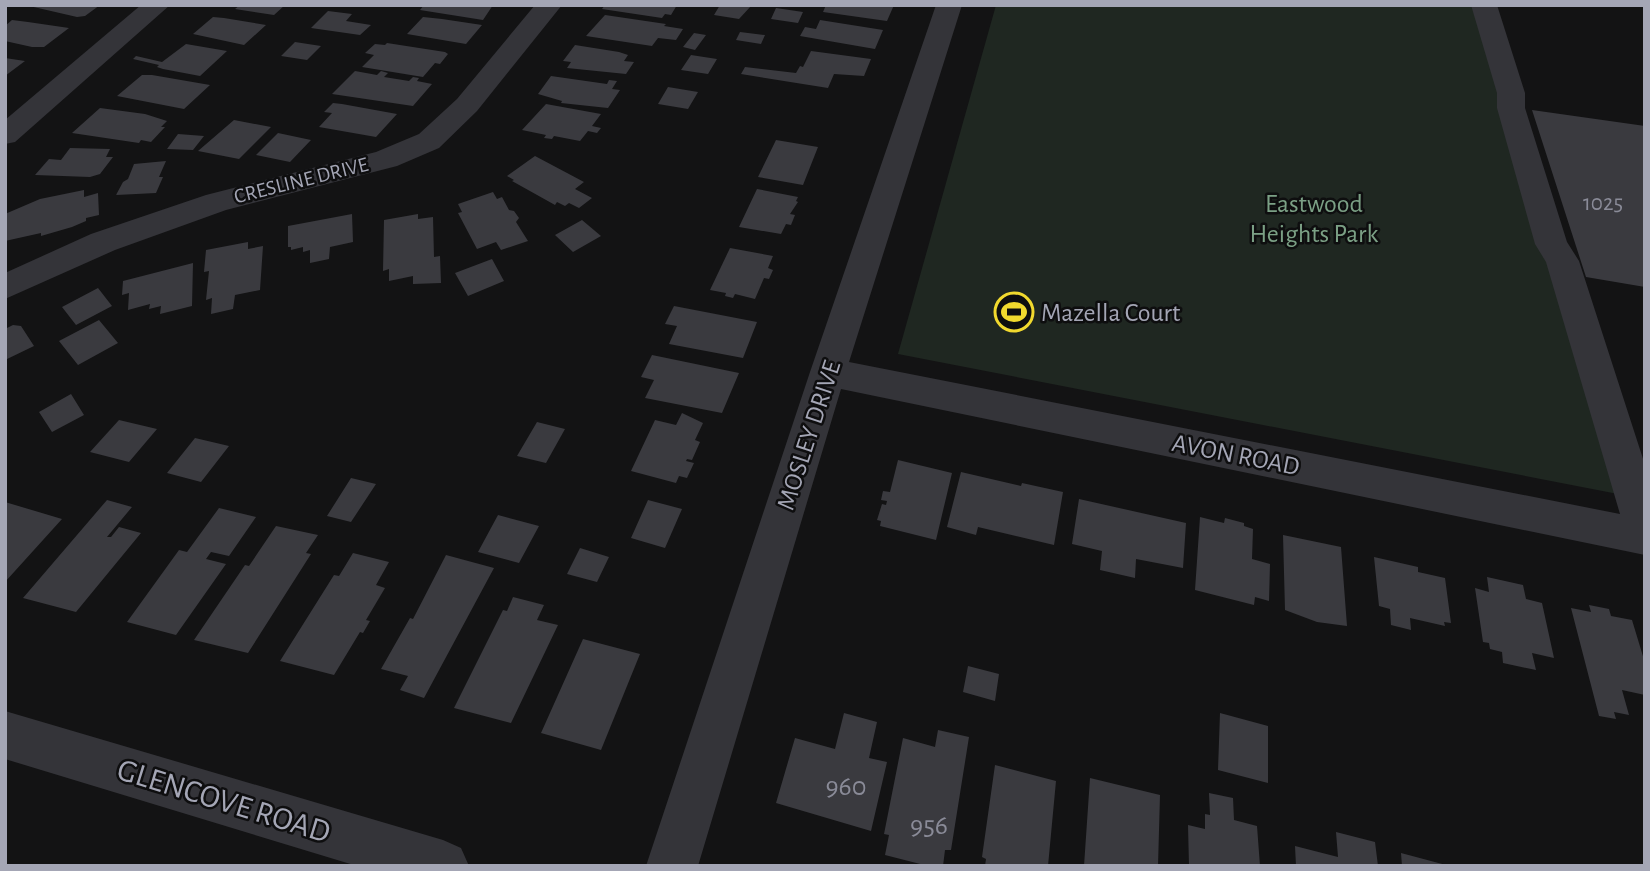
<svg xmlns="http://www.w3.org/2000/svg" width="1650" height="871" viewBox="0 0 1650 871" font-family="'Alegreya Sans',sans-serif">
<rect width="100%" height="100%" fill="#131314"/>
<path fill="#1f2721" d="M996 5H1475L1618 494 898 354Z"/>
<path fill="#3a3a3f" d="M25 5H100L85 16 77 17Z
M240 5H285L274 15 235 9Z
M424 5H493L483 20 420 10Z
M605 5H677L671 15 665 14 662 18 602 9Z
M720 5H746L751 6 739 19 714 15Z
M826 5H894L887 21 823 12Z
M776 8 803 12 798 23 771 19Z
M328 11 352 14 346 21 371 25 360 35 311 28Z
M605 15 666 24 664 26 683 29 676 40 658 38 652 46 586 36Z
M213 17 224 18 266 25 244 45 193 34Z
M423 17 442 19 482 25 466 44 407 34Z
M12 20 28 22 69 28 44 47H32L5 41V26Z
M820 20 883 30 875 49 800 36 805 27 816 29Z
M740 32 765 35 761 44 736 40Z
M694 33 706 35 695 50 683 47Z
M295 42 321 46 307 60 281 56Z
M387 43 445 52 448 54 440 64 435 63 423 77 362 67 374 55 365 53 375 44 385 45Z
M186 44 227 51 200 76 163 69 157 67 159 65 133 59 136 56 162 62Z
M575 45 619 52 628 55 624 61 634 62 626 74 567 68 571 62 563 61Z
M811 51 871 59 864 76 834 74 828 88 741 74 745 67 796 73 800 66 803 67Z
M691 55 717 59 708 74 681 70Z
M5 58 25 61 5 76Z
M355 71 377 75 381 71 388 73 384 77 409 81 413 77 419 78 417 81 432 84 413 106 332 94Z
M142 75H152L210 85 184 109 117 96Z
M551 76 607 84 609 80 617 81 612 89 620 90 608 108 561 103 562 101 538 94Z
M668 87 698 92 688 109 658 104Z
M333 103 342 104 397 114 376 137 319 127 332 113 324 112Z
M546 104 601 114 592 126 601 128 597 133 588 131 580 141 554 136 552 139 544 138 546 135 522 130Z
M100 108 145 114 167 121 161 127H165L151 142 141 140 139 143 72 133Z
M1532 110 1645 126V287L1586 277Z
M234 120 271 127 239 159 198 151Z
M278 133 311 140 290 162 256 155Z
M178 134 204 136 193 150 167 149Z
M776 140 818 147 803 185 758 177Z
M70 148 110 149 106 157H113L100 174 90 177 35 175 49 159 61 160Z
M535 156 584 182 575 189 592 198 579 208 569 203 565 206 557 202 555 205 512 181 514 180 507 176Z
M166 161 159 177H163L156 193 116 195 123 182 128 179 134 164Z
M757 189 798 197 796 201 798 202 790 214 795 215 791 225 786 224 781 234 739 227Z
M84 190V197L98 193 99 215 86 218V221L72 227 41 236V233L5 241V214L40 199Z
M493 192 497 199 502 197 509 210 514 211 519 218 516 222 528 241 501 250 496 242 477 249 458 213 462 212 458 204Z
M352 214 353 242 330 247 329 259 310 263V250L303 252V247L291 250V247H288V226Z
M418 214V219L433 217 434 257 440 256 441 283 413 284V276L389 281V269L383 271 384 220Z
M582 220 601 236 573 252 555 235Z
M248 242V249L263 246 260 290 235 295 233 309 211 314 212 298 206 300 209 271 204 272 206 250Z
M730 248 773 256 768 268 773 270 769 279 764 278 755 299 735 294 733 298 725 296 726 293 710 290Z
M492 259 504 281 468 296 455 273Z
M193 263 192 306 160 314 161 306 149 309 150 304 128 310 129 293 122 295 123 281Z
M98 288 112 306 76 325 62 307Z
M674 306 757 322 743 358 669 344 677 326 665 324Z
M99 320 118 343 78 365 59 341Z
M13 325 21 326 34 346 5 360V329Z
M652 355 739 373 722 413 645 398 654 380 641 377Z
M71 394 84 415 52 432 39 412Z
M682 413 703 423 695 440 700 442 692 460 687 459 686 461 694 463 687 478 679 476 676 483 631 471 655 420 676 425Z
M119 420 157 429 129 462 90 452Z
M537 422 565 429 546 463 517 456Z
M195 438 229 446 201 482 167 473Z
M898 460 952 473 936 540 880 526 881 521 877 520 882 504 886 505 887 501 881 500 883 491 890 492Z
M961 472 1021 486 1022 483 1063 492 1054 545 978 527 976 535 947 527Z
M351 478 376 484 351 522 327 516Z
M1079 499 1186 523 1183 568 1136 559 1135 578 1100 570 1102 551 1072 544Z
M107 500 132 507 107 537H111L119 527 141 533 76 612 23 598Z
M648 500 682 509 665 548 631 538Z
M5 502 62 519 5 582Z
M219 508 256 517 229 556 211 552 206 559 226 564 176 635 127 622 179 550 187 552Z
M498 515 539 526 519 563 478 552Z
M1200 517 1224 523 1225 518 1244 523V526L1253 529 1252 559 1270 564 1269 601 1255 597 1254 605 1195 590Z
M276 526 318 535 306 553 311 554 248 653 194 640 245 565 249 566Z
M1283 535 1341 547 1347 626 1317 622 1285 610Z
M580 548 609 557 597 582 567 574Z
M353 553 389 562 376 585 385 588 366 620 370 621 363 633 360 632 334 675 280 661 334 575 339 576Z
M446 555 494 568 424 698 400 690 408 676 381 669 410 618 413 619Z
M1374 557 1418 567V572L1445 578 1451 623 1444 622 1445 626 1410 618 1411 630 1391 625 1390 609 1379 606Z
M1487 577 1523 585 1526 599 1542 603 1554 658 1532 653 1536 670 1503 663 1502 652 1490 649 1489 643 1483 642 1475 588 1489 592Z
M513 597 544 605 537 620 558 625 511 723 454 708 503 610 507 611Z
M1589 605 1609 609 1611 616 1632 620 1645 663V695L1622 690 1629 715 1614 712 1616 719 1599 716 1571 608 1591 612Z
M583 639 640 654 601 750 541 733Z
M968 666 999 674 995 701 963 692Z
M844 713 877 722 869 758 887 762 871 831 776 803 795 738 835 749Z
M1220 713 1268 726V783L1218 770Z
M938 730 969 737 951 850H945L943 866H928L885 855 889 835 884 834 903 738 935 747Z
M995 765 1056 781 1048 866H985L986 859 982 857Z
M1090 778 1160 795 1158 866H1084Z
M1209 793 1233 798 1234 820 1257 826 1260 866H1189L1188 825 1205 829V814L1210 815Z
M1336 832 1375 842 1378 866H1296L1295 846 1338 857Z
M1401 853 1446 865V866H1402Z"/>
<g fill="none" stroke-linecap="round" stroke-linejoin="round">
<path fill="#343439" fill-rule="evenodd" d="M141 5H170L15 142 5 144V120Z
M535 5H562L477 111 439 148 397 166 226 210 115 250 5 299V273L91 234 206 195 376 152 419 134 457 99Z
M936 5H962L849 362 1620 514 1546 262 1535 244 1497 108V93L1471 5H1497L1525 93V108L1567 242 1579 261 1645 465V555L841 389 698 866H646L810 372Z
M5 711 443 840 461 848 469 866H357L5 759Z"/>
</g>
<defs>
<symbol id="stadium-ring" viewBox="-11 -11 22 22"><circle r="9.5" fill="#0e0e0f" stroke="#f1d92e" stroke-width="1.5"/><path d="M0-5a6.5 5 0 1 0 0 10a6.5 5 0 1 0 0-10ZM-3.5-1.8h7v3.6h-7Z" fill="#f1d92e"/></symbol>
</defs>
<g fill-rule="evenodd">
<use href="#stadium-ring" x="992" y="290" width="44" height="44"/>
</g>
<g text-anchor="middle" stroke-width="5" stroke-linejoin="round" paint-order="stroke">
<g font-size="21" fill="#a4a6b5" stroke="#0e0e0f">
<text transform="translate(301 180) rotate(-14)" y="7">CRESLINE DRIVE</text>
</g>
<g font-size="23" fill="#8a8b98">
<text x="1603" y="210">1025</text>
</g>
<g font-size="26" fill="#7ba085" stroke="#0e0e0f">
<text x="1314" y="212">Eastwood<tspan x="1314" dy="30">Heights Park</tspan></text>
</g>
<g font-size="26" fill="#a4a6b5" stroke="#0e0e0f" text-anchor="start">
<text x="1041" y="321">Mazella Court</text>
</g>
<g font-size="26" fill="#a4a6b5" stroke="#0e0e0f">
<text transform="translate(808 435) rotate(-72)" y="9">MOSLEY DRIVE</text>
<text transform="translate(1236 454) rotate(11)" y="9">AVON ROAD</text>
</g>
<g font-size="28" fill="#8a8b98">
<text x="846" y="795">960</text>
<text x="929" y="834">956</text>
</g>
<g font-size="32" fill="#a4a6b5" stroke="#0e0e0f">
<text transform="translate(224 800) rotate(17)" y="11">GLENCOVE ROAD</text>
</g>
</g>
<rect width="1650" height="871" fill="none" stroke="#a4a6b5" stroke-width="14"/>
</svg>
